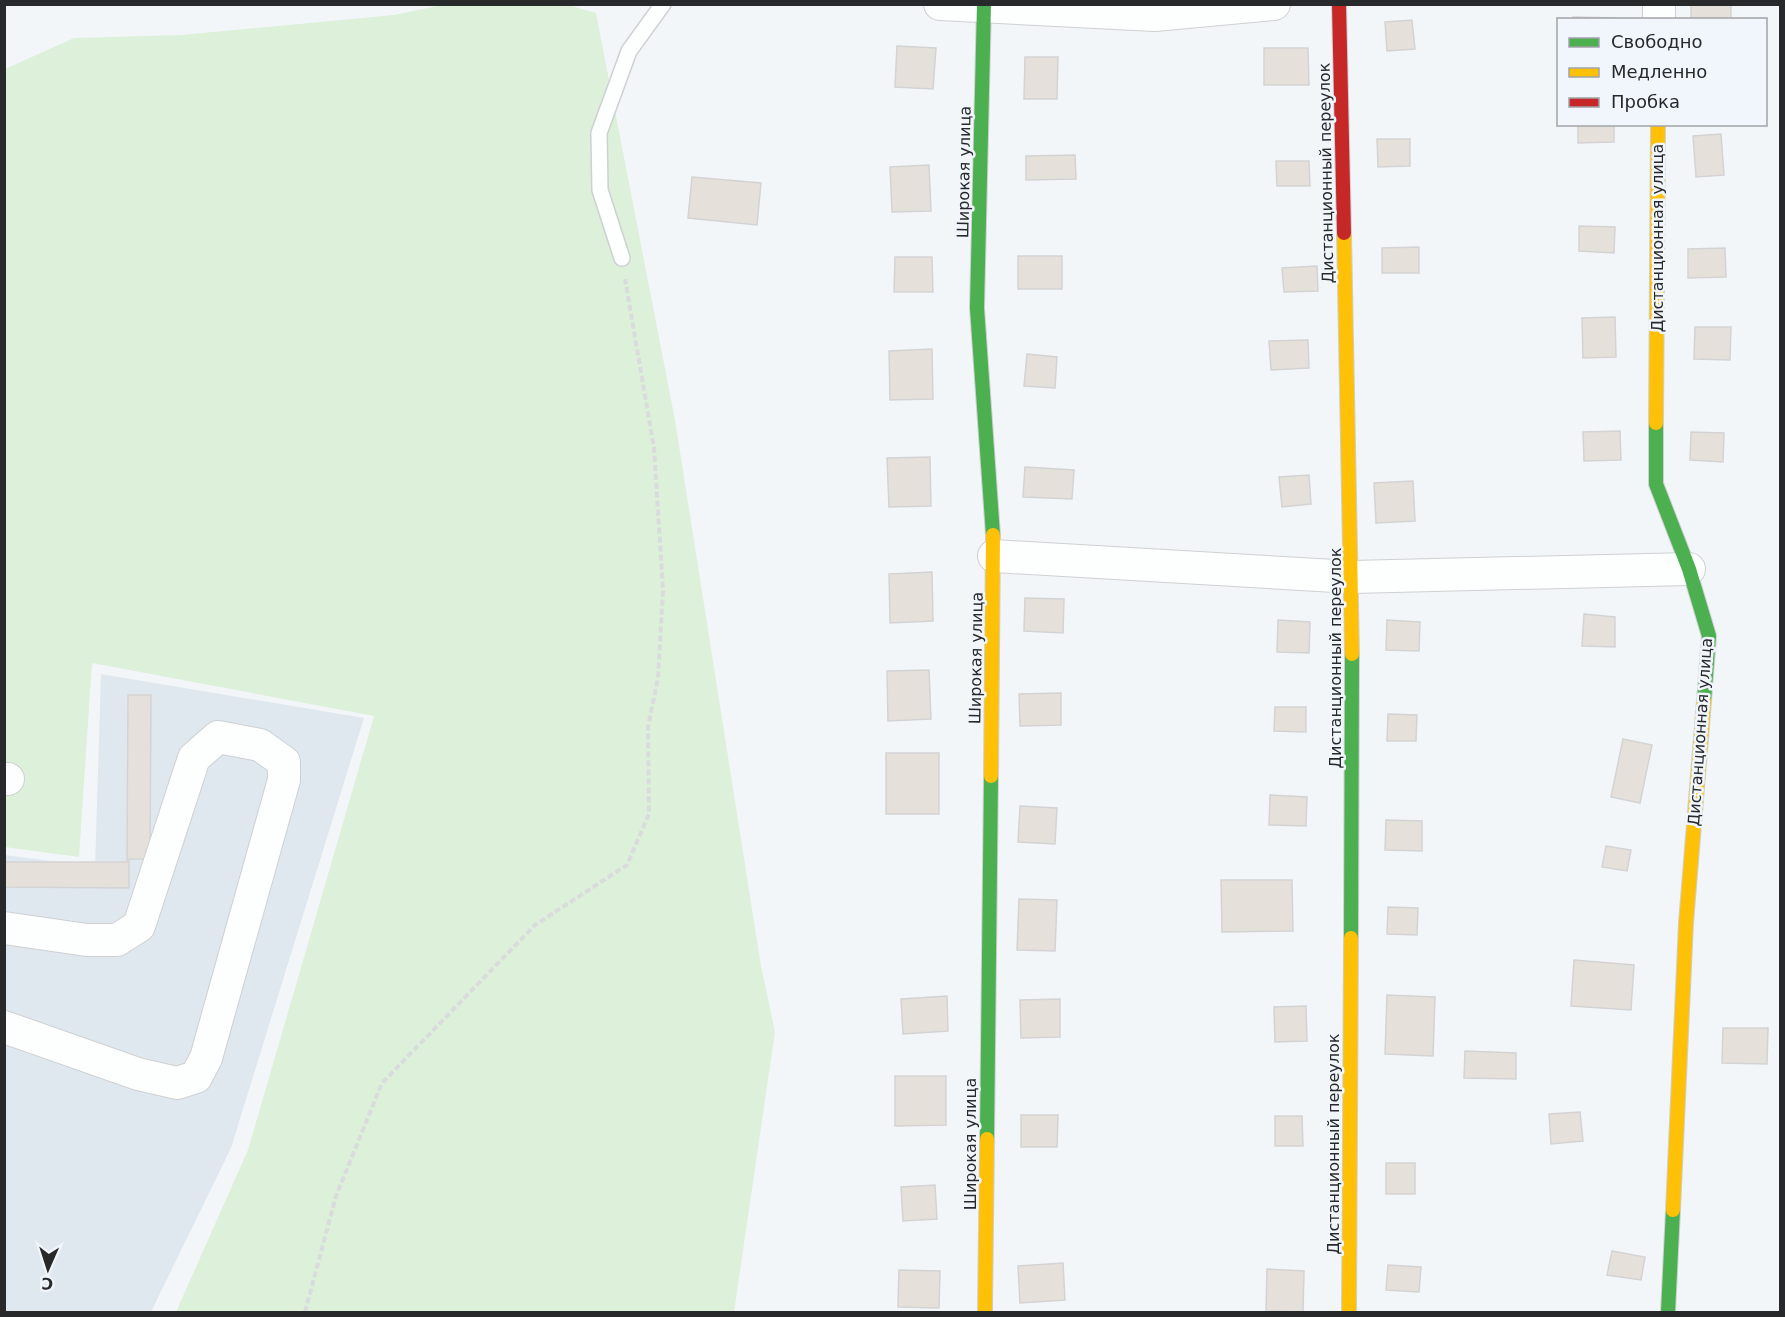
<svg xmlns="http://www.w3.org/2000/svg" width="1785" height="1317" font-family="'DejaVu Sans',sans-serif">
  <rect width="100%" height="100%" fill="#f3f6f9"/>
  <!-- built -->
  <path fill="#e0e8ef" d="M 101,674 L 364,718 L 231,1148 L 151,1312 L 5,1312 L 5,855 L 95,867 Z"/>
  <!-- green -->
  <path fill="#dcf0da" d="M 447,4 L 568,5 L 596,13 L 675,420 L 761,966 L 775,1032 L 734,1312 L 176,1312 L 248,1150 L 374,716 L 92,663 L 79,857 L 5,847 L 5,69 L 74,38 L 181,35 L 394,15 Z"/>
  <!-- building -->
  <path fill="#e6e0da" stroke="#d3d3d4" stroke-width="1.5" d="M 1691,4 L 1731,4 L 1731,20 L 1691,20 Z
    M 1573,17 L 1615,18 L 1615,20 L 1573,20 Z
    M 1412,20 L 1415,49 L 1387,51 L 1385,22 Z
    M 897,46 L 936,48 L 933,89 L 895,87 Z
    M 1264,48 L 1308,48 L 1309,85 L 1264,85 Z
    M 1025,57 L 1058,57 L 1057,99 L 1024,99 Z
    M 1578,124 L 1614,124 L 1614,142 L 1578,143 Z
    M 1721,134 L 1724,175 L 1696,177 L 1693,136 Z
    M 1377,139 L 1410,139 L 1410,166 L 1378,167 Z
    M 1075,155 L 1076,179 L 1026,180 L 1026,156 Z
    M 1276,161 L 1309,161 L 1310,186 L 1277,186 Z
    M 929,165 L 931,211 L 892,212 L 890,167 Z
    M 692,177 L 761,183 L 757,225 L 688,218 Z
    M 1579,226 L 1615,227 L 1614,253 L 1579,251 Z
    M 1419,247 L 1419,273 L 1382,273 L 1382,248 Z
    M 1725,248 L 1726,277 L 1688,278 L 1688,249 Z
    M 1018,256 L 1062,256 L 1062,289 L 1018,289 Z
    M 895,257 L 932,257 L 933,292 L 894,292 Z
    M 1317,266 L 1318,291 L 1284,292 L 1282,268 Z
    M 1615,317 L 1616,357 L 1583,358 L 1582,318 Z
    M 1695,327 L 1731,327 L 1730,360 L 1694,359 Z
    M 1308,340 L 1309,368 L 1271,370 L 1269,341 Z
    M 932,349 L 933,399 L 890,400 L 889,351 Z
    M 1027,354 L 1057,357 L 1055,388 L 1024,386 Z
    M 1620,431 L 1621,460 L 1584,461 L 1583,432 Z
    M 1691,432 L 1724,433 L 1723,462 L 1690,460 Z
    M 930,457 L 931,506 L 889,507 L 887,458 Z
    M 1025,467 L 1074,470 L 1072,499 L 1023,497 Z
    M 1309,475 L 1311,504 L 1282,507 L 1279,477 Z
    M 1413,481 L 1415,521 L 1376,523 L 1374,483 Z
    M 932,572 L 933,621 L 890,623 L 889,574 Z
    M 1025,598 L 1064,599 L 1063,633 L 1024,631 Z
    M 1584,614 L 1615,617 L 1615,647 L 1582,646 Z
    M 1278,620 L 1310,622 L 1309,653 L 1277,652 Z
    M 1387,620 L 1420,622 L 1419,651 L 1386,650 Z
    M 929,670 L 931,719 L 888,721 L 887,671 Z
    M 1061,693 L 1061,725 L 1020,726 L 1019,694 Z
    M 128,695 L 151,695 L 150,859 L 129,859 L 129,888 L 4,887 L 4,862 L 127,862 Z
    M 1275,707 L 1306,707 L 1306,732 L 1274,731 Z
    M 1388,714 L 1417,715 L 1416,741 L 1387,741 Z
    M 1623,739 L 1652,745 L 1640,803 L 1611,797 Z
    M 886,753 L 939,753 L 939,814 L 886,814 Z
    M 1270,795 L 1307,797 L 1306,826 L 1269,825 Z
    M 1020,806 L 1057,808 L 1055,844 L 1018,842 Z
    M 1386,820 L 1422,821 L 1422,851 L 1385,850 Z
    M 1606,846 L 1631,850 L 1627,871 L 1602,867 Z
    M 1221,880 L 1292,880 L 1293,931 L 1222,932 Z
    M 1019,899 L 1057,900 L 1055,951 L 1017,950 Z
    M 1388,907 L 1418,908 L 1417,935 L 1387,934 Z
    M 1574,960 L 1634,965 L 1631,1010 L 1571,1006 Z
    M 1387,995 L 1435,997 L 1433,1056 L 1385,1054 Z
    M 947,996 L 948,1031 L 903,1034 L 901,999 Z
    M 1060,999 L 1060,1037 L 1021,1038 L 1020,1000 Z
    M 1306,1006 L 1307,1041 L 1275,1042 L 1274,1007 Z
    M 1723,1028 L 1768,1028 L 1767,1064 L 1722,1063 Z
    M 1465,1051 L 1516,1053 L 1516,1079 L 1464,1078 Z
    M 895,1076 L 946,1076 L 946,1125 L 895,1126 Z
    M 1580,1112 L 1583,1141 L 1551,1144 L 1549,1114 Z
    M 1021,1115 L 1058,1115 L 1057,1147 L 1021,1147 Z
    M 1275,1116 L 1302,1116 L 1303,1146 L 1275,1146 Z
    M 1386,1163 L 1415,1163 L 1415,1194 L 1386,1194 Z
    M 935,1185 L 937,1219 L 903,1221 L 901,1187 Z
    M 1612,1251 L 1645,1257 L 1641,1280 L 1607,1275 Z
    M 1063,1263 L 1065,1300 L 1020,1303 L 1018,1266 Z
    M 1388,1265 L 1421,1267 L 1419,1292 L 1386,1290 Z
    M 1267,1269 L 1304,1271 L 1303,1312 L 1266,1311 Z
    M 899,1270 L 940,1271 L 939,1308 L 898,1307 Z"/>
  <g fill="none" stroke-linecap="round" stroke-linejoin="round">
    <!-- lane casing -->
    <g stroke="#ced0d2" stroke-width="18">
      <path id="lane" d="M 622,258 L 600,190 L 599,133 L 629,51 L 663,4"/>
    </g>
    <!-- street casing -->
    <g stroke="#ced0d2" stroke-width="34">
      <path id="street" d="M 940,4 L 1155,15 L 1274,4
        M 1659,20 L 1659,4
        M 994,556 L 1352,577 L 1689,569
        M 4,779 L 8,779
        M 4,928 L 87,940 L 117,940 L 139,926 L 194,758 L 218,737 L 260,745 L 284,762 L 284,780 L 206,1058 L 196,1077 L 177,1083 L 138,1074 L 4,1027"/>
    </g>
    <!-- fast casing -->
    <g stroke="#ced0d2" stroke-width="16">
      <path id="fast" d="M 984,4 L 977,308 L 993,535
        M 1656,423 L 1656,484 L 1689,569 L 1709,636 L 1704,701
        M 1351,938 L 1352,654
        M 987,1139 L 991,776
        M 1668,1312 L 1673,1210"/>
    </g>
    <!-- slow casing -->
    <g stroke="#ced0d2" stroke-width="16">
      <path id="slow" d="M 1344,233 L 1352,654
        M 1656,423 L 1658,124
        M 991,776 L 993,535
        M 1673,1210 L 1686,923 L 1704,701
        M 985,1312 L 987,1139
        M 1349,1312 L 1351,938"/>
    </g>
    <!-- jam casing -->
    <g stroke="#ced0d2" stroke-width="16">
      <path id="jam" d="M 1339,4 L 1344,233"/>
    </g>
    <!-- path -->
    <path stroke="#dadbdc" stroke-width="4" stroke-dasharray="6 3" stroke-linecap="butt" d="M 305,1312 L 336,1196 L 382,1083 L 535,925 L 627,865 L 649,814 L 648,727 L 658,678 L 663,590 L 654,448 L 625,279"/>
    <!-- lane -->
    <use href="#lane" stroke="#fdfefe" stroke-width="15"/>
    <!-- street -->
    <use href="#street" stroke="#fdfefe" stroke-width="32"/>
    <!-- fast -->
    <use href="#fast" stroke="#4caf50" stroke-width="14"/>
    <!-- slow -->
    <use href="#slow" stroke="#ffc107" stroke-width="14"/>
    <!-- jam -->
    <use href="#jam" stroke="#c62828" stroke-width="14"/>
  </g>
  <g text-anchor="middle" dominant-baseline="central" stroke-width="5" stroke-linejoin="round" paint-order="stroke">
    <!-- street labels -->
    <g font-size="16" fill="#27292b" stroke="#f0f6fc">
      <text transform="translate(964 172) rotate(-89)">Широкая улица</text>
      <text transform="translate(1326 173) rotate(-91)">Дистанционный переулок</text>
      <text transform="translate(1657 238) rotate(-90)">Дистанционная улица</text>
      <text transform="translate(976 658) rotate(-89)">Широкая улица</text>
      <text transform="translate(1335 658) rotate(-90)">Дистанционный переулок</text>
      <text transform="translate(1700 732) rotate(-86)">Дистанционная улица</text>
      <text transform="translate(970 1144) rotate(-90)">Широкая улица</text>
      <text transform="translate(1333 1144) rotate(-90)">Дистанционный переулок</text>
    </g>
  </g>
  <!-- border -->
  <rect width="1785" height="1317" fill="none" stroke="#27292b" stroke-width="12"/>
  <!-- legend -->
  <rect x="1557" y="18" width="210" height="108" fill="#f0f6fc" stroke="#a0a4a8" stroke-width="1.5"/>
  <rect x="1569" y="38" width="30" height="9" fill="#4caf50" stroke="#a0a4a8" stroke-width="1.5"/>
  <text x="1611" y="48" font-size="18" fill="#27292b">Свободно</text>
  <rect x="1569" y="68" width="30" height="9" fill="#ffc107" stroke="#a0a4a8" stroke-width="1.5"/>
  <text x="1611" y="78" font-size="18" fill="#27292b">Медленно</text>
  <rect x="1569" y="98" width="30" height="9" fill="#c62828" stroke="#a0a4a8" stroke-width="1.5"/>
  <text x="1611" y="108" font-size="18" fill="#27292b">Пробка</text>
  <!-- north arrow -->
  <g transform="translate(48 1269) rotate(183)" stroke="#f0f6fc" stroke-width="4.5" paint-order="stroke">
  <path d="M0-4.5L10 22L0 15L-10 22Z" fill="#27292b"/>
  <text y="-9" font-size="16" font-weight="bold" text-anchor="middle" fill="#27292b">С</text>
  </g>
</svg>
